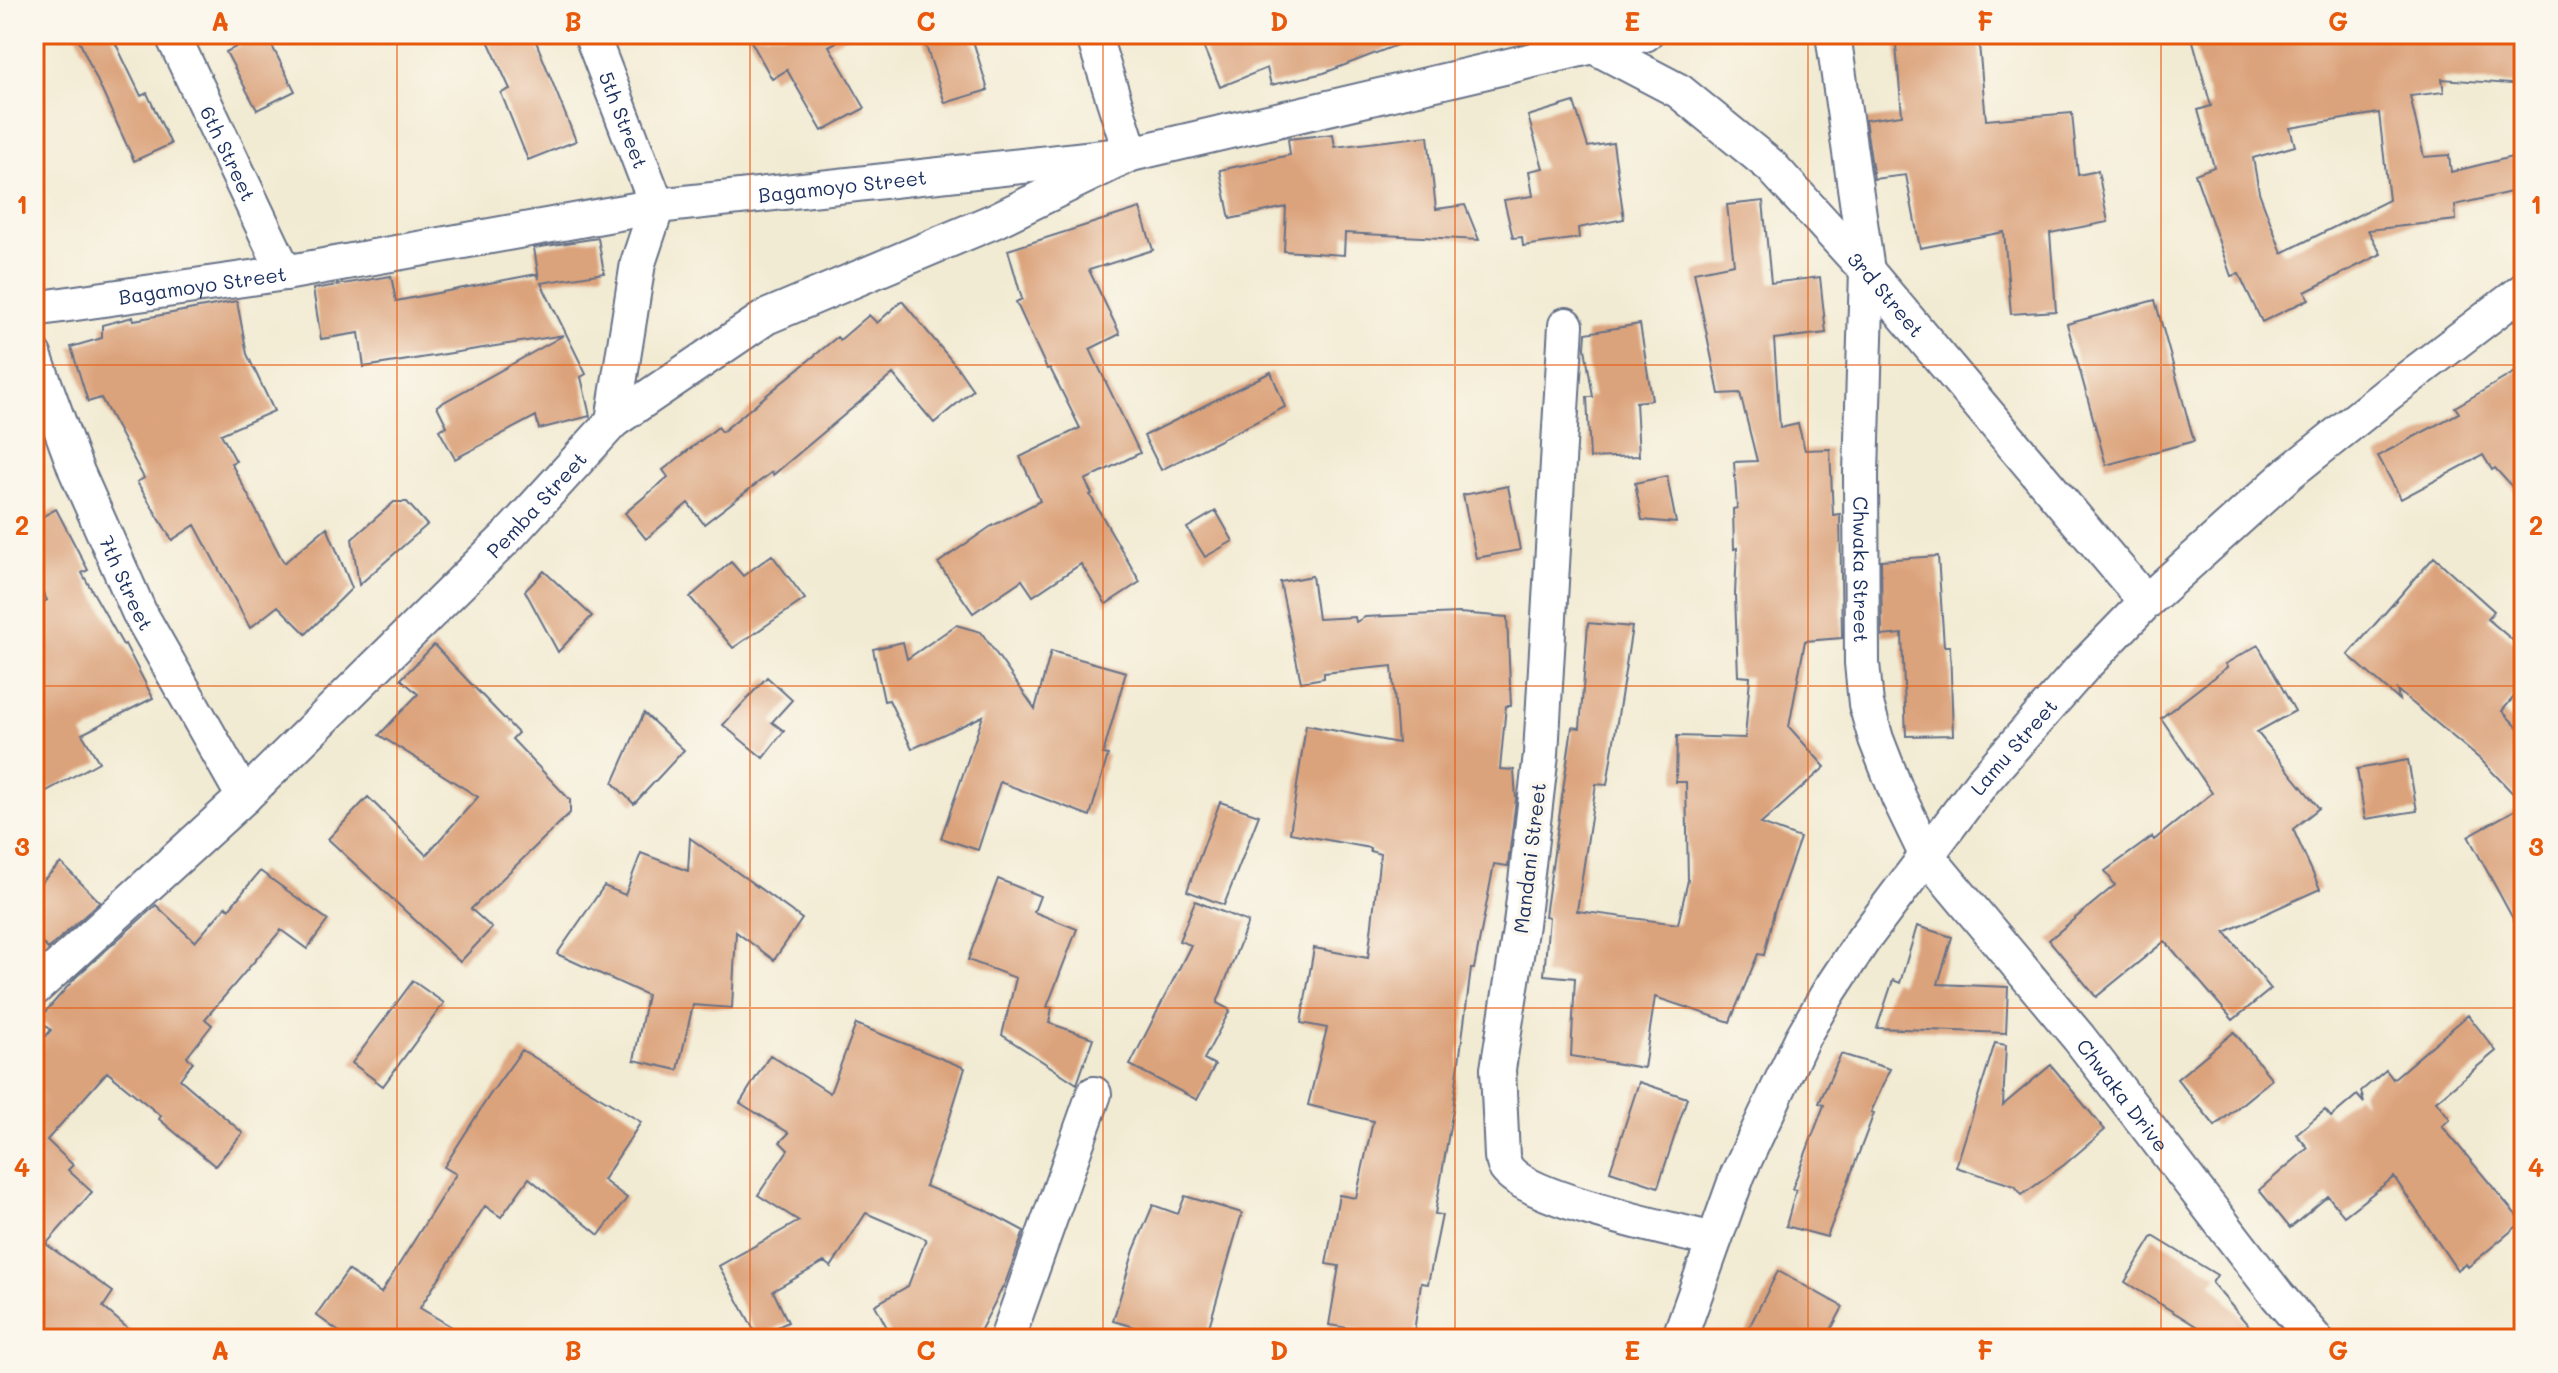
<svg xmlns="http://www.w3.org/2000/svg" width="2558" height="1373" font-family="Mali,sans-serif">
  <rect width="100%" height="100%" fill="#fbf7ec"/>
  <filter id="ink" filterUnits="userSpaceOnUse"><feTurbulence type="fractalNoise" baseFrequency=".0125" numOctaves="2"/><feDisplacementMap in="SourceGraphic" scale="16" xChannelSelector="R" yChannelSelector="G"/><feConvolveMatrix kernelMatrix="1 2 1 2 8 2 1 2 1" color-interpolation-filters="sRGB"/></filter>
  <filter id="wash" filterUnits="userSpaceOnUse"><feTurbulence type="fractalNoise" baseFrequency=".006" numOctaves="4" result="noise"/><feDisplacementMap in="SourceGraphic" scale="32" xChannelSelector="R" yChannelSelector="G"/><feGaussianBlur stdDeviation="1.8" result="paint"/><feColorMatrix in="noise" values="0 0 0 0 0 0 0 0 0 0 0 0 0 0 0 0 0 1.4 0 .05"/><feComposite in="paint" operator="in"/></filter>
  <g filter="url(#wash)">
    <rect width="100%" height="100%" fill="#f2ebd3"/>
    <g id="blocks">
      <!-- building -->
      <path fill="#dba37b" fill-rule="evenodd" d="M 76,34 L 111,34 L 141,96 L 147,93 L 171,144 L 134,161 Z
        M 261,34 L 266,34 L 295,91 L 257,110 L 226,52 Z
        M 485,34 L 533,34 L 576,141 L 528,160 L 501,93 L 510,89 Z
        M 747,34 L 851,34 L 829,46 L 865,108 L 822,131 L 787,70 L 772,79 Z
        M 922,34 L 971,34 L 988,90 L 945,103 Z
        M 1198,34 L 1417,34 L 1418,37 L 1324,73 L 1271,85 L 1267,68 L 1220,87 Z
        M 1895,34 L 1978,34 L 1986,120 L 2072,113 L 2078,175 L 2098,171 L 2108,222 L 2050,233 L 2056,311 L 2011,314 L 2004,232 L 1920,248 L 1906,175 L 1874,179 L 1865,120 L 1902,115 Z
        M 2191,34 L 2524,34 L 2524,85 L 2442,79 L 2444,92 L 2410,96 L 2424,157 L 2449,155 L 2451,172 L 2524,154 L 2524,189 L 2455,205 L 2456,220 L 2368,230 L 2381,254 L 2305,292 L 2309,299 L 2262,322 L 2239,274 L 2231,276 L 2195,174 L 2214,167 L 2198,110 L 2211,106 ZM 2379,113 L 2389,200 L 2282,253 L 2259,192 L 2253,158 L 2295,146 L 2290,128 Z
        M 1574,102 L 1588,147 L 1613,143 L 1624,219 L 1578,228 L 1579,238 L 1523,246 L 1522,237 L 1513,238 L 1504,200 L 1533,196 L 1529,171 L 1543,168 L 1528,116 Z
        M 1333,134 L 1335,147 L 1428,136 L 1436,209 L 1465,205 L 1479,240 L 1345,233 L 1344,255 L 1284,251 L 1286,207 L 1230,219 L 1220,170 L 1290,155 L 1288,139 Z
        M 1763,201 L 1771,283 L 1820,277 L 1826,333 L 1774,339 L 1780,428 L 1798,424 L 1805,450 L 1830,449 L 1833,515 L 1840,514 L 1842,638 L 1805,641 L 1789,727 L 1825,767 L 1761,824 L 1800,838 L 1774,912 L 1764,955 L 1758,954 L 1730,1022 L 1655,997 L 1644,1068 L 1571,1056 L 1575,978 L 1544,975 L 1549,917 L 1545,916 L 1572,727 L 1580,728 L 1588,623 L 1632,627 L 1607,785 L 1596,784 L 1577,911 L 1678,924 L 1688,880 L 1686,782 L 1676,782 L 1677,736 L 1745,738 L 1750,677 L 1738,676 L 1735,595 L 1737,548 L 1734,549 L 1733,509 L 1737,508 L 1734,462 L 1757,461 L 1740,393 L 1719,394 L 1694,272 L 1734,264 L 1727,205 Z
        M 1140,208 L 1153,250 L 1089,270 L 1120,334 L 1090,349 L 1140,453 L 1085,480 L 1092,494 L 1090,495 L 1140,582 L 1106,604 L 1081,564 L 1033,596 L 1022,580 L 973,613 L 938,563 L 990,527 L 1040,501 L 1020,457 L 1080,428 L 1050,368 L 1047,369 L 1016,302 L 1022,299 L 1008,250 Z
        M 598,238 L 604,273 L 541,283 L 586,374 L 581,377 L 590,416 L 539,429 L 536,416 L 455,459 L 439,430 L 447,426 L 437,406 L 564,335 L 364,367 L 359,333 L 321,339 L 313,289 L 391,276 L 396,301 L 536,274 L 539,279 L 534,248 Z
        M 2155,300 L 2194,441 L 2106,465 L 2067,324 Z
        M 237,301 L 247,354 L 274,411 L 221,434 L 236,461 L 231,463 L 284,563 L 327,527 L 352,588 L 306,634 L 278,606 L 250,628 L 195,525 L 172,540 L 137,482 L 144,478 L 101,398 L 88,402 L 71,347 L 102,338 L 102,325 L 133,317 L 134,320 Z
        M 902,301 L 957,367 L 973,390 L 934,423 L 893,374 L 773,475 L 772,472 L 704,524 L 688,503 L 646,539 L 625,513 L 668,477 L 663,470 L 718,427 L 722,432 L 837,337 L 840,340 L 869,315 L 877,323 Z
        M 1640,324 L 1652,400 L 1636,402 L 1639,456 L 1590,458 L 1587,397 L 1593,397 L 1585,348 L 1586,333 Z
        M 2524,367 L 2524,500 L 2495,468 L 2492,470 L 2483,455 L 2401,499 L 2378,456 L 2459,413 L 2455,407 Z
        M 1271,372 L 1285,407 L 1161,470 L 1144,436 Z
        M 1667,476 L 1676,523 L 1642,520 L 1635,483 Z
        M 1508,486 L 1520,550 L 1476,558 L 1463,495 Z
        M 394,502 L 407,502 L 427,525 L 359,585 L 352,539 Z
        M 56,509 L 88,570 L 82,573 L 123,645 L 125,644 L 153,698 L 82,734 L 99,762 L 34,798 L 34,607 L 47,600 L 34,576 L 34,521 Z
        M 1216,511 L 1233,541 L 1205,557 L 1187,528 Z
        M 772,555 L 805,599 L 733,648 L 690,597 L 731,562 L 743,576 Z
        M 1938,556 L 1944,646 L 1950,646 L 1953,735 L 1906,736 L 1902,634 L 1882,636 L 1881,560 Z
        M 2434,557 L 2494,611 L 2488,619 L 2524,650 L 2524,685 L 2502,711 L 2524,734 L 2524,939 L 2468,836 L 2524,805 L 2481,760 L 2397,690 L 2399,700 L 2348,655 Z
        M 544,571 L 592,616 L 558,652 L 525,591 Z
        M 1312,576 L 1318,619 L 1355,617 L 1356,622 L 1365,617 L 1459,613 L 1507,617 L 1511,706 L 1506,706 L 1500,769 L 1514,770 L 1516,799 L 1508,866 L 1494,864 L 1474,969 L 1471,969 L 1453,1109 L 1435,1214 L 1442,1215 L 1428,1284 L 1421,1283 L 1413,1339 L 1360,1339 L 1361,1330 L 1329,1325 L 1339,1266 L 1326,1264 L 1339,1195 L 1356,1198 L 1373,1121 L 1308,1105 L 1327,1028 L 1301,1023 L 1314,948 L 1368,958 L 1380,854 L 1370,851 L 1370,848 L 1290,833 L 1306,725 L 1398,743 L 1392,666 L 1324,673 L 1324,678 L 1301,682 L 1280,582 Z
        M 956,625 L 981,632 L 1035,709 L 1051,651 L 1126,672 L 1103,754 L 1108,755 L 1090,816 L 1000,782 L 978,850 L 941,838 L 983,716 L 912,749 L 889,700 L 884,701 L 873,649 L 903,642 L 907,659 Z
        M 434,645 L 518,733 L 512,739 L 570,800 L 570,813 L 471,909 L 492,928 L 460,962 L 328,839 L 368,797 L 426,855 L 478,797 L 379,735 L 418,694 L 401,679 Z
        M 2258,645 L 2295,711 L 2257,732 L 2319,808 L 2293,829 L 2320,889 L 2225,932 L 2271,989 L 2233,1020 L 2165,941 L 2096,997 L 2049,940 L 2115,885 L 2105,871 L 2152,837 L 2154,840 L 2212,793 L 2161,718 L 2227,667 L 2225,664 Z
        M 767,677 L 792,700 L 772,722 L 784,731 L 763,758 L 723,725 Z
        M 644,713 L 684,750 L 634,804 L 613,783 Z
        M 2408,760 L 2417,811 L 2365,819 L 2357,769 Z
        M 1220,802 L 1259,815 L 1224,905 L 1187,891 Z
        M 690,838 L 802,919 L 774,960 L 736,932 L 732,1008 L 693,1005 L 678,1070 L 634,1060 L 647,995 L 557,954 L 604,886 L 625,895 L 641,853 L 688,871 Z
        M 61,863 L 100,902 L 48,949 L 34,934 L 34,889 Z
        M 260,871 L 328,920 L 307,949 L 281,930 L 205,1019 L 212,1025 L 187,1057 L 193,1062 L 180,1079 L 243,1133 L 215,1166 L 159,1119 L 161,1116 L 107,1072 L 47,1140 L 73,1165 L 68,1170 L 92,1192 L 46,1244 L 113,1292 L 103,1307 L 140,1339 L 34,1339 L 34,1050 L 51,1030 L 39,1019 L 76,977 L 156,905 L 195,942 L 226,906 L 229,909 Z
        M 998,879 L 1040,896 L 1034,912 L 1077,929 L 1047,1007 L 1052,1008 L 1049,1023 L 1093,1038 L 1077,1084 L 1002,1035 L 1016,978 L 968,960 Z
        M 1195,901 L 1248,922 L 1217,1003 L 1230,1010 L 1204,1059 L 1215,1065 L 1197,1100 L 1130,1065 L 1191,945 L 1179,941 Z
        M 1917,926 L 1952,937 L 1938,984 L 2008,987 L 2006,1033 L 1877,1028 L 1893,980 L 1900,983 Z
        M 413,981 L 444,1003 L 383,1086 L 352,1063 Z
        M 2468,1015 L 2496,1051 L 2436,1101 L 2450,1119 L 2442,1126 L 2522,1222 L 2468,1267 L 2466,1264 L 2457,1270 L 2394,1177 L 2344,1216 L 2328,1196 L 2290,1228 L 2259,1190 L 2308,1148 L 2296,1134 L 2325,1110 L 2331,1117 L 2357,1095 L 2364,1103 L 2361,1091 L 2386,1070 L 2393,1079 Z
        M 856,1024 L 965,1068 L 948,1123 L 925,1186 L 983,1209 L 1024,1231 L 1006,1281 L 976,1339 L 893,1339 L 875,1305 L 908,1286 L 926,1239 L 866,1213 L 831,1267 L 824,1262 L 773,1291 L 788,1322 L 758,1337 L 719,1266 L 799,1221 L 758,1195 L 788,1150 L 780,1142 L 789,1133 L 740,1103 L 770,1055 L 830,1093 Z
        M 2234,1032 L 2272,1079 L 2215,1126 L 2177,1079 Z
        M 1995,1043 L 2006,1045 L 2003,1105 L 2051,1065 L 2105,1130 L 2064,1165 L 2022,1195 L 2015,1186 L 1956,1167 Z
        M 522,1050 L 641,1122 L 603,1180 L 627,1198 L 599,1235 L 529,1178 L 501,1217 L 485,1206 L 420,1308 L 472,1339 L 349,1339 L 316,1315 L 348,1270 L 381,1293 L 456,1174 L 444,1167 L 489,1096 Z
        M 1841,1054 L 1890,1069 L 1871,1112 L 1874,1113 L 1827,1237 L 1786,1226 L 1796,1190 L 1792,1189 L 1824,1105 L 1819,1103 Z
        M 1639,1082 L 1687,1098 L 1658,1187 L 1610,1171 Z
        M 1185,1196 L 1242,1213 L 1206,1337 L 1177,1329 L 1175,1338 L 1113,1321 L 1134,1250 L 1153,1205 L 1178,1214 Z
        M 2153,1236 L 2217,1275 L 2212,1283 L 2260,1339 L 2217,1339 L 2125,1282 Z
        M 1778,1271 L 1843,1307 L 1826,1339 L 1743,1339 Z"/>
    </g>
  </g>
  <g filter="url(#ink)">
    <use href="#blocks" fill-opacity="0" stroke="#667187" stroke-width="2"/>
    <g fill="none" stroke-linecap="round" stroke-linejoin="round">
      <!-- street casing -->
      <g stroke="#667187" stroke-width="38">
        <g id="street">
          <path id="s1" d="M 172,34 L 285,273"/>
          <path id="s2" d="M 591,34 L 657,206 L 638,263 L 613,421"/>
          <path id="s3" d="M 1833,34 L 1867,271 L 1861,473 L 1862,663 L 1866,704 L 1876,739 L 1899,798 L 1927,856 L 2079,1038 L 2277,1295 L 2315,1339"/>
          <path id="s4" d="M 1587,38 L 1593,46 L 1679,91 L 1771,166 L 1867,271 L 2146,602"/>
          <path id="s5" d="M 34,309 L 285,273 L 657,206 L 1131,154 L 1645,34"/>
          <path d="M 1566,325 L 1541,754 L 1521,924 L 1498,1069 L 1502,1157 C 1504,1161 1504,1165 1506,1168 C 1528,1200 1673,1230 1714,1240"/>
          <path id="s6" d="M 34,355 L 76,470 L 139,612 L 244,797"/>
          <path id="s7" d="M 34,989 L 244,797 L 510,534 L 613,421 L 766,317 L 994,221 L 1131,154 L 1093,34"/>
          <path d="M 1007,1339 L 1094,1094"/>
          <path id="s8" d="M 1679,1339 L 1738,1174 L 1802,1038 L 1830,990 L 1863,940 L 1982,782 L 2083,667 L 2146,602 L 2289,473 L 2389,393 L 2524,290"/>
        </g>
      </g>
      <!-- street -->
      <use href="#street" stroke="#fff" stroke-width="34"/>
    </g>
  </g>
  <!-- grid -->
  <path fill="none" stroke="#e8590c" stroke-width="2" stroke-opacity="0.55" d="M 397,34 L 397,1339M 750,34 L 750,1339M 1103,34 L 1103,1339M 1455,34 L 1455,1339M 1808,34 L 1808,1339M 2161,34 L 2161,1339M 34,365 L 2524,365M 34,686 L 2524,686M 34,1008 L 2524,1008"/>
  <g text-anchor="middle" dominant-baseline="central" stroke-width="7" stroke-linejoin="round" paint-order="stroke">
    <!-- street labels -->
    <g font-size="20" fill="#1b2f5e" stroke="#fbf7ec">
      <text stroke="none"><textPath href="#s2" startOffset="92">5th Street</textPath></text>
      <text stroke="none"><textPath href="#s1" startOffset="132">6th Street</textPath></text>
      <text stroke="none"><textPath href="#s5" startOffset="818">Bagamoyo Street</textPath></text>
      <text stroke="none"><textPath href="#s5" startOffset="170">Bagamoyo Street</textPath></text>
      <text stroke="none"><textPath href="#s4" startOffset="398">3rd Street</textPath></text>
      <text stroke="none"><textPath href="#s7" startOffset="698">Pemba Street</textPath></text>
      <text stroke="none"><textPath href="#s3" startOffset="538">Chwaka Street</textPath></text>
      <text stroke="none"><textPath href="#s6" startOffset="246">7th Street</textPath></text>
      <text stroke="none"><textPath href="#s8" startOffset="686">Lamu Street</textPath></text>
      <text transform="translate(1529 858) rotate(-83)">Mandani Street</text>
      <text stroke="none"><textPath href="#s3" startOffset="1146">Chwaka Drive</textPath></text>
    </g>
  </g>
  <!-- margin -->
  <rect width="2558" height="1373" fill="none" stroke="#fbf7ec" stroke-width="88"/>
  <rect x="44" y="44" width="2470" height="1285" fill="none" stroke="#e8590c" stroke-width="3"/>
  <g font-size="26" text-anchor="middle" font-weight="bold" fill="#e8590c">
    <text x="220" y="31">A</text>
    <text x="573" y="31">B</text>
    <text x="926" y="31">C</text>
    <text x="1279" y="31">D</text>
    <text x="1632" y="31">E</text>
    <text x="1985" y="31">F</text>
    <text x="2338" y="31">G</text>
    <text x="22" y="214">1</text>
    <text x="2536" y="214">1</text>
    <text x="22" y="535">2</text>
    <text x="2536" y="535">2</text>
    <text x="22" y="856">3</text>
    <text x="2536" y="856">3</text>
    <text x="22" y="1177">4</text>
    <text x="2536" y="1177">4</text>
    <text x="220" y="1360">A</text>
    <text x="573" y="1360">B</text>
    <text x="926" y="1360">C</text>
    <text x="1279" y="1360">D</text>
    <text x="1632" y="1360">E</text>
    <text x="1985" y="1360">F</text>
    <text x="2338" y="1360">G</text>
  </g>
</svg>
